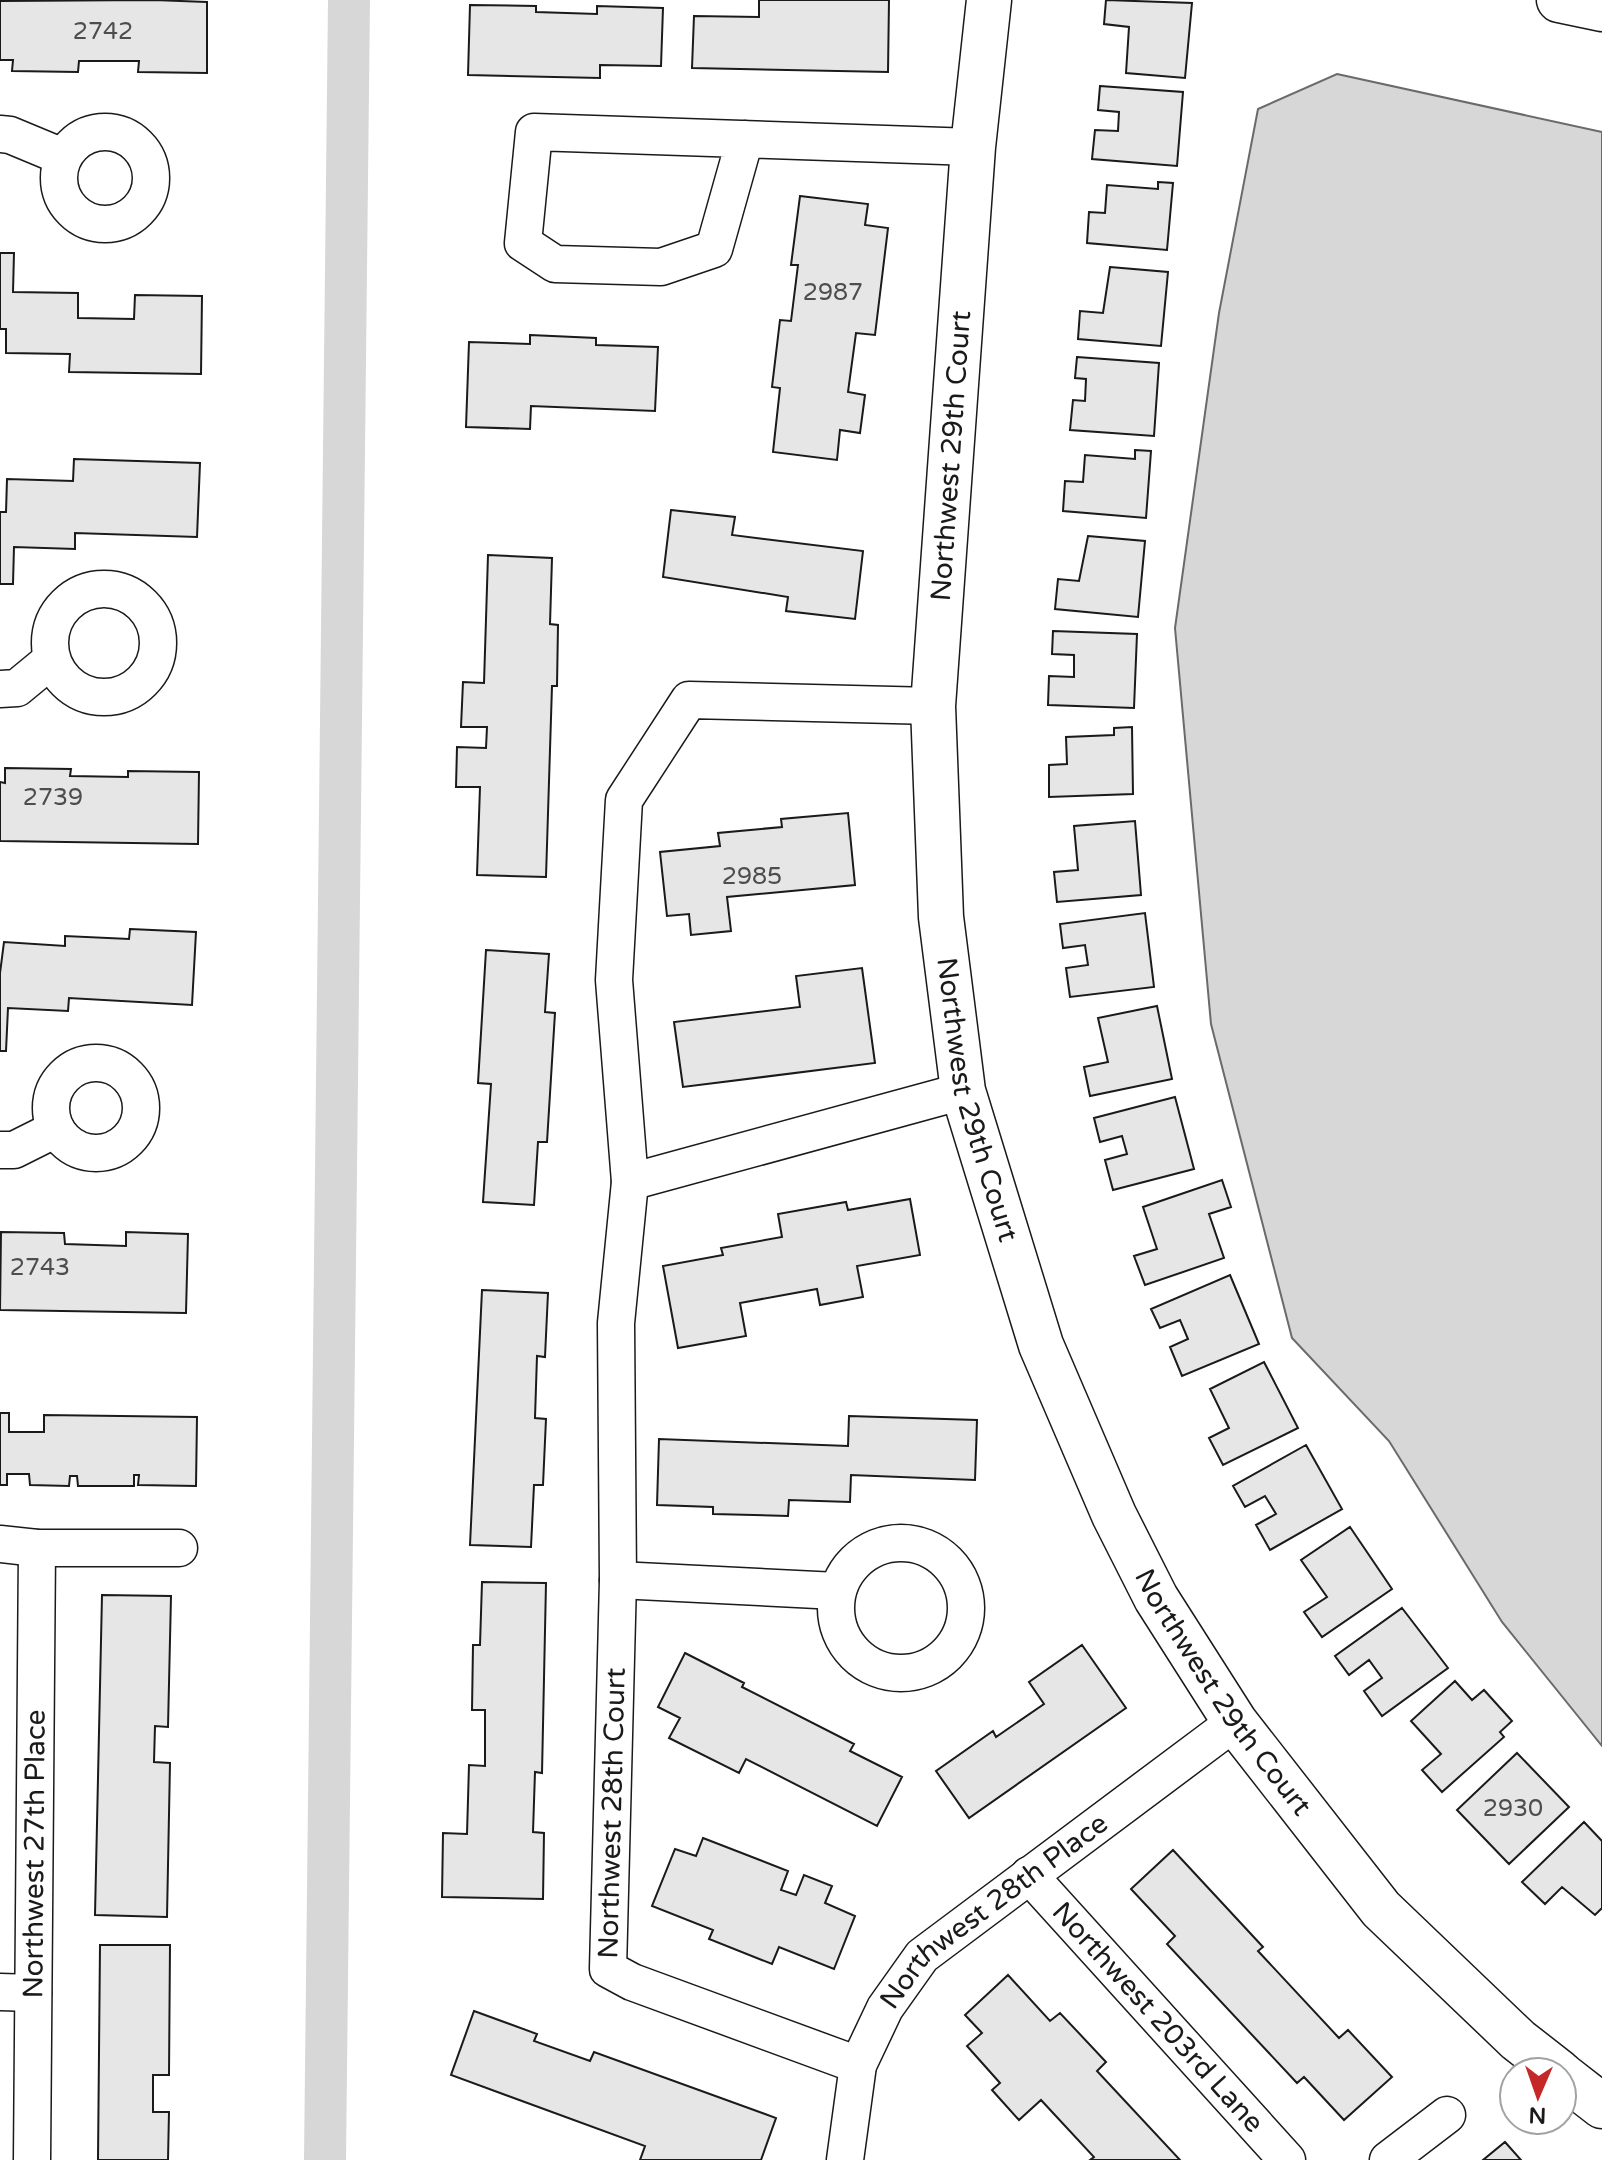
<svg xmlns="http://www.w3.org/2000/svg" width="1602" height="2160" font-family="'Varela Round',sans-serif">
  <rect width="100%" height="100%" fill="#fff"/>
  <!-- water -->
  <path fill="#d7d7d7" stroke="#6a6a6a" stroke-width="2" d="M 1337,74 L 1602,132 L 1602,1746 L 1502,1622 L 1389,1441 L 1292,1338 L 1211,1024 L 1175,628 L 1219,313 L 1258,109 Z"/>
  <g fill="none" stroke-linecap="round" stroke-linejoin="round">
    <!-- canal -->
    <path stroke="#d7d7d7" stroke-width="42" d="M 325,2160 L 349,0"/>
  </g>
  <!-- building -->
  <path fill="#e6e6e6" stroke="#1a1a1a" stroke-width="2" d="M 154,0 L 207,2 L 207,73 L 138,72 L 139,61 L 79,61 L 78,72 L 12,71 L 13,60 L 0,60 L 0,1 Z
    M 759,0 L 889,0 L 888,72 L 692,68 L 694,16 L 759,17 Z
    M 1106,0 L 1192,3 L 1185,78 L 1126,73 L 1129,27 L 1104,24 Z
    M 470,5 L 536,6 L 536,12 L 597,14 L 597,6 L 663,8 L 661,66 L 600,65 L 600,78 L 468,75 Z
    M 1100,86 L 1183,92 L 1177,166 L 1092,159 L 1095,130 L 1118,131 L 1119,112 L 1098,110 Z
    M 1158,182 L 1173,183 L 1167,250 L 1087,243 L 1089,212 L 1105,213 L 1107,185 L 1158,189 Z
    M 800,196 L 868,204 L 865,225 L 888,228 L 875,335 L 856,333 L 848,392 L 865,395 L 860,433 L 840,430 L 837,460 L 773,452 L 780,388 L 772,387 L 780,320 L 791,321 L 798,265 L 791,265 Z
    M 0,253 L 14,253 L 13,292 L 78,293 L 78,318 L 134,319 L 135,295 L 202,296 L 201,374 L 69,372 L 70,354 L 6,353 L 6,329 L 0,329 Z
    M 1110,267 L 1168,272 L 1161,346 L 1078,339 L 1080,311 L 1103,313 Z
    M 530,335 L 596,338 L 596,345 L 658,347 L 655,411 L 531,406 L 530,429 L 466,427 L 469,342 L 530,344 Z
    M 1077,357 L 1159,363 L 1154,436 L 1070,430 L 1073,400 L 1085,401 L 1086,379 L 1075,378 Z
    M 1135,450 L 1151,451 L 1146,518 L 1063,511 L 1065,481 L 1083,482 L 1085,455 L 1135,459 Z
    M 74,459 L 200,463 L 197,537 L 75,533 L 75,549 L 14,547 L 13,584 L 0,584 L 0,512 L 6,512 L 7,479 L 73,481 Z
    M 671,510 L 735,517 L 732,535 L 863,551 L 855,619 L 786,611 L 788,597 L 663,577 Z
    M 1088,536 L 1145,541 L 1138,617 L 1055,609 L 1058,579 L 1079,581 Z
    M 488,555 L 552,558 L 550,624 L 558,625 L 557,686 L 552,686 L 546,877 L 477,875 L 480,787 L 456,787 L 457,747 L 486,748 L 487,727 L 461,727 L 463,682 L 484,683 Z
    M 1053,631 L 1137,634 L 1134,708 L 1048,705 L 1049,676 L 1074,677 L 1074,655 L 1052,654 Z
    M 1132,727 L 1133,794 L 1049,797 L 1049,765 L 1067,764 L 1066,737 L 1114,735 L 1114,728 Z
    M 5,768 L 71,769 L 70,776 L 128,777 L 128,771 L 199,772 L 198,844 L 0,841 L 0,782 L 5,783 Z
    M 848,813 L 855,885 L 727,897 L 731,931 L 691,935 L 689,914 L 667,916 L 660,852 L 720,846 L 718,833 L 782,827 L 781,819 Z
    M 1135,821 L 1141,895 L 1057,902 L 1054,872 L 1078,870 L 1074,826 Z
    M 1145,913 L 1154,987 L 1070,997 L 1066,968 L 1088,965 L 1085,945 L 1063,948 L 1060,924 Z
    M 130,929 L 196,932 L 192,1005 L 69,998 L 68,1011 L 8,1008 L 6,1051 L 0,1051 L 0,973 L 4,942 L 65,946 L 65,936 L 129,939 Z
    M 486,950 L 549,954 L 545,1012 L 555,1013 L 547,1142 L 538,1142 L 534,1205 L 483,1202 L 491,1084 L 478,1083 Z
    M 862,968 L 875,1063 L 683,1087 L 674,1022 L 800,1007 L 796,976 Z
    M 1157,1006 L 1172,1079 L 1090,1096 L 1084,1067 L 1108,1062 L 1098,1018 Z
    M 1175,1097 L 1194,1169 L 1113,1190 L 1105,1160 L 1127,1154 L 1122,1136 L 1100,1142 L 1094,1118 Z
    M 1222,1180 L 1231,1207 L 1209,1214 L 1224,1258 L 1145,1285 L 1134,1256 L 1157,1249 L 1143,1207 Z
    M 910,1199 L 920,1255 L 857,1266 L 863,1297 L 820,1305 L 817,1289 L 740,1303 L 746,1336 L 678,1348 L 663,1266 L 723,1255 L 721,1248 L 782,1237 L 778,1214 L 846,1202 L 848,1210 Z
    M 1,1232 L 64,1233 L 65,1244 L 126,1246 L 126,1232 L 188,1234 L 186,1313 L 0,1310 Z
    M 1230,1275 L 1259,1344 L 1182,1376 L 1170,1347 L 1188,1339 L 1180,1320 L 1160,1328 L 1151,1309 Z
    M 482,1290 L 548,1293 L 545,1357 L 537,1356 L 535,1418 L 546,1419 L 543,1485 L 534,1485 L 531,1547 L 470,1545 Z
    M 1264,1362 L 1298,1428 L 1223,1465 L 1209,1438 L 1229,1428 L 1210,1389 Z
    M 0,1413 L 9,1413 L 9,1432 L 44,1432 L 44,1415 L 197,1417 L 196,1486 L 138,1485 L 139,1475 L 134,1475 L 134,1486 L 78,1486 L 77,1476 L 70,1476 L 69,1486 L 30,1485 L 29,1474 L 7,1474 L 7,1485 L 0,1485 Z
    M 849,1416 L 977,1420 L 975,1480 L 851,1475 L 850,1502 L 789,1500 L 788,1516 L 713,1514 L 713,1507 L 657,1505 L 659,1439 L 848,1446 Z
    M 1306,1445 L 1342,1509 L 1270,1550 L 1256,1525 L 1276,1514 L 1265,1496 L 1245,1507 L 1233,1486 Z
    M 1350,1527 L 1392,1589 L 1322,1637 L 1304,1612 L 1327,1597 L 1301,1560 Z
    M 482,1582 L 546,1583 L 542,1773 L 535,1772 L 533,1832 L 544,1833 L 543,1899 L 442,1897 L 443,1833 L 467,1834 L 469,1765 L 485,1766 L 485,1710 L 472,1710 L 473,1645 L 480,1645 Z
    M 102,1595 L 171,1596 L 168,1727 L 155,1726 L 154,1762 L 170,1763 L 167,1917 L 95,1915 Z
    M 1402,1608 L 1448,1668 L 1382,1716 L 1364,1691 L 1382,1678 L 1369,1660 L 1349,1675 L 1335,1656 Z
    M 1082,1645 L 1126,1708 L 969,1818 L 936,1771 L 993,1731 L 996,1737 L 1044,1704 L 1029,1682 Z
    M 685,1653 L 744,1683 L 742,1687 L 854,1744 L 850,1751 L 902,1777 L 877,1826 L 746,1759 L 739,1773 L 669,1738 L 680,1718 L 658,1707 Z
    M 1455,1681 L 1472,1700 L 1484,1690 L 1512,1721 L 1500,1732 L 1504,1737 L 1442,1792 L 1422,1770 L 1441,1754 L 1411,1721 Z
    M 1517,1753 L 1569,1807 L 1509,1864 L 1457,1810 Z
    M 1584,1822 L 1602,1841 L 1602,1908 L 1595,1915 L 1562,1887 L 1545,1904 L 1522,1882 Z
    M 703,1838 L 788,1871 L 781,1890 L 796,1895 L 804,1875 L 832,1886 L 825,1903 L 855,1916 L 834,1969 L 779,1947 L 772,1964 L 709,1939 L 713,1930 L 652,1906 L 675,1849 L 696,1856 Z
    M 1173,1850 L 1263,1947 L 1258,1951 L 1339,2038 L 1348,2030 L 1392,2077 L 1344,2120 L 1304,2077 L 1297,2083 L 1167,1944 L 1175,1936 L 1131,1889 Z
    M 100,1945 L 170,1945 L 169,2075 L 153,2075 L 153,2112 L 169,2112 L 168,2160 L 98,2160 Z
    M 1008,1975 L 1050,2021 L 1060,2013 L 1106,2062 L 1097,2071 L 1180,2160 L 1090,2160 L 1094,2157 L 1041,2100 L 1019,2120 L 992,2090 L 1000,2083 L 967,2046 L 982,2033 L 965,2015 Z
    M 474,2011 L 537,2034 L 534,2041 L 590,2061 L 594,2052 L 776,2118 L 761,2160 L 640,2160 L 645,2146 L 451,2075 Z
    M 1505,2142 L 1521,2160 L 1483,2160 Z"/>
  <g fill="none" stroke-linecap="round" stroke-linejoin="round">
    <!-- street casing -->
    <g stroke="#1a1a1a" stroke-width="39">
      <g id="street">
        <circle cx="105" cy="178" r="46"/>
        <path d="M 0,134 L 10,135 L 63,157"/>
        <path d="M 745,139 L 714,249 L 661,267 L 555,264 L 523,243 L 534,132 L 973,147"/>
        <circle cx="104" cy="643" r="54"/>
        <path d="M 0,689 L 17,688 L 51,660"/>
        <circle cx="96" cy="1108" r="45"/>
        <path d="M 0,1150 L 14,1150 L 56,1129"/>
        <path d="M 630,1182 L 963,1091"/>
        <circle cx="901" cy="1608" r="65"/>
        <path d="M 0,1544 L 37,1548 L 179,1548"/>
        <path d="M 618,1580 L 837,1591"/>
        <path id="s1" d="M 1029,1875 L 1287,2160"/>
        <path d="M 0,1992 L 33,1993"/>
        <path id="s2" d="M 858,2065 L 632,1982 L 608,1969 L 618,1580 L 616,1323 L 630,1182 L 614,980 L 624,800 L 689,700 L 933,706"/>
        <path id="s3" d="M 32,2160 L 37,1548"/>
        <path id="s4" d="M 845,2160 L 858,2065 L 885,2008 L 922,1956 L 1235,1722"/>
        <path d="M 1388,2160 L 1447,2115"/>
      </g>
    </g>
    <!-- secondary casing -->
    <g stroke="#1a1a1a" stroke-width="47">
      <g id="secondary">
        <path id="s5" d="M 989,0 L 973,147 L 933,706 L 941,917 L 963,1091 L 1041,1345 L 1114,1515 L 1156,1598 L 1235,1722 L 1381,1909 L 1518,2040 L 1559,2072"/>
        <path d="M 1562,2075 L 1602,2106"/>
      </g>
    </g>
    <!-- primary casing -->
    <g stroke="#1a1a1a" stroke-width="47">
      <path id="primary" d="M 1559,0 L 1602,9"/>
    </g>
    <!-- street -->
    <use href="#street" stroke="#fff" stroke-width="36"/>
    <!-- secondary -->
    <use href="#secondary" stroke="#fff" stroke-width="44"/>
    <!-- primary -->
    <use href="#primary" stroke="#fff" stroke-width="44"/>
  </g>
  <g text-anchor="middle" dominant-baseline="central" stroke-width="6" stroke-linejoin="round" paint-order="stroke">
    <!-- number labels -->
    <g font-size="24" fill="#4d4d4d">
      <text x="103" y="31">2742</text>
      <text x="833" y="292">2987</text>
      <text x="53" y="797">2739</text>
      <text x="752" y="876">2985</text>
      <text x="40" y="1267">2743</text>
      <text x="1513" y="1808">2930</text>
    </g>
    <!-- street labels -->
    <g font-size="28" fill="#1a1a1a" stroke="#fff">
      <text transform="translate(951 456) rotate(-86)">Northwest 29th Court</text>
      <text stroke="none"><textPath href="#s5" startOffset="1106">Northwest 29th Court</textPath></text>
      <text stroke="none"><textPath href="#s5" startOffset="1754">Northwest 29th Court</textPath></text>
      <text stroke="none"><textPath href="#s2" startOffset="424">Northwest 28th Court</textPath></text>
      <text stroke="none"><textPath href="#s3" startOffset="306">Northwest 27th Place</textPath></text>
      <text stroke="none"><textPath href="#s4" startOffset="306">Northwest 28th Place</textPath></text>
      <text stroke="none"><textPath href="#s1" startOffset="192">Northwest 203rd Lane</textPath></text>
    </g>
  </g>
  <!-- north arrow -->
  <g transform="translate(1538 2096) rotate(182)"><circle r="38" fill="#ffffff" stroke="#a3a3a3" stroke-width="2"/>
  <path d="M0-6L14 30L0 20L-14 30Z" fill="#c62828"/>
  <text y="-12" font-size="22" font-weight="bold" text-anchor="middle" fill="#1a1a1a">N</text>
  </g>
</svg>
